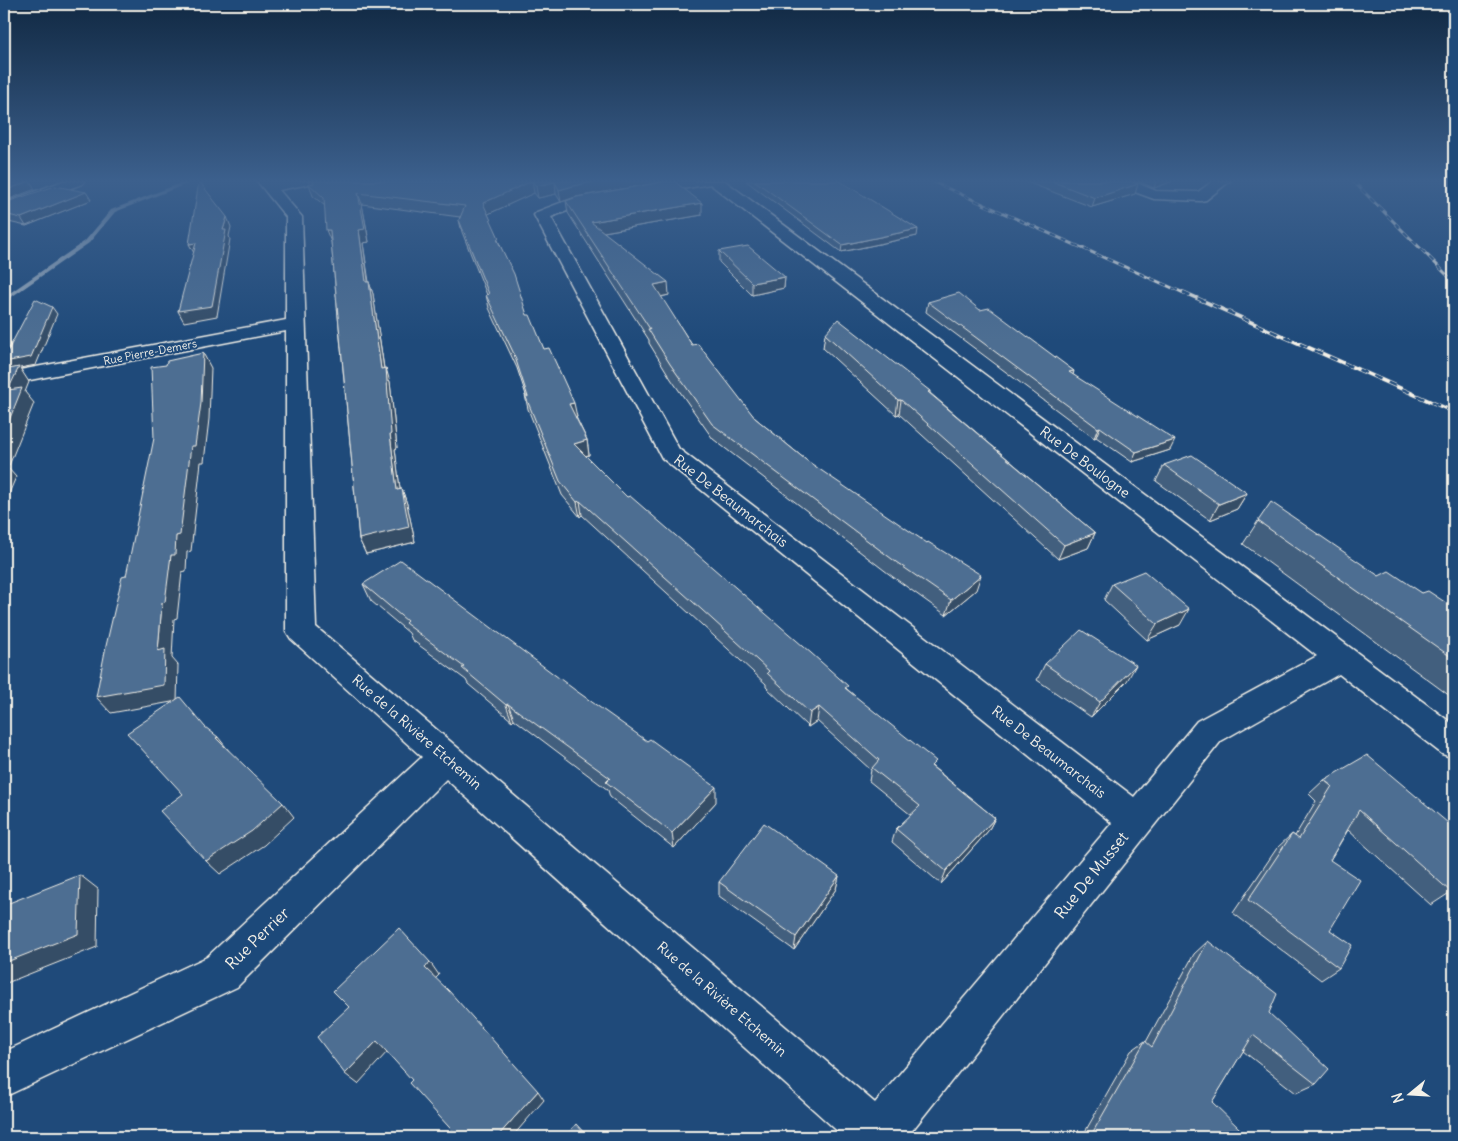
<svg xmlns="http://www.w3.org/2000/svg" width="1458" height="1141" font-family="Delius,sans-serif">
  <rect width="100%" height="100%" fill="#1f4a7a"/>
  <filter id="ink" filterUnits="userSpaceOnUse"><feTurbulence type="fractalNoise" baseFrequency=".02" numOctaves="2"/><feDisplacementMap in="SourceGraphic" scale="10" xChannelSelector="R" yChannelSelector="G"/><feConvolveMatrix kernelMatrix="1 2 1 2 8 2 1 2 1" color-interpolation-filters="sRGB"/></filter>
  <g filter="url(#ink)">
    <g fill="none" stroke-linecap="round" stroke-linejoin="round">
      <!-- stream -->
      <path fill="#9cacbb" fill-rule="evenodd" d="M 186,181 L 194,181 L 115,212 L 89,243 L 4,302 L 4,297 L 85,241 L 111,210 Z"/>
      <!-- minor casing -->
      <g stroke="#f4f1e8" stroke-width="3">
        <path id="minor" d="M 63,181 L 84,181 L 82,184 L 4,212 L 4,203 Z
          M 257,181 L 311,181 L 309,184 L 279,190 L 302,217 L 316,627 L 875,1103 L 1112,823 L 662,458 L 534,215 L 537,212 C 555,205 588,190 607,195 L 609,198 L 607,201 L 578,207 L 551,217 L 679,449 L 1134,797 L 1197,721 L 1317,656 L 710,184 L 642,196 L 637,195 L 635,192 L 637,189 L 679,181 L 725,181 L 1454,725 L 1454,758 L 1442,754 L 1339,674 L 1221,741 L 907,1137 L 844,1137 L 446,779 L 237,987 L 4,1097 L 4,1052 L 207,957 L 422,757 L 291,639 L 286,631 L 286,331 L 4,385 L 4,373 L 286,320 L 286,217 Z
          M 1111,181 L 1132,181 L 1156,191 L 1198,192 L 1213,181 L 1230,181 L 1206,200 L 1201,201 L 1154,199 L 1113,184 Z"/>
      </g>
      <!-- minor -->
      <use href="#minor" fill="#1f4a7a" fill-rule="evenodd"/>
      <!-- rail-far1 casing -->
      <g stroke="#f4f1e8" stroke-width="3">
        <path id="rail-far1" d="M 931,181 L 1186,294
          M 1353,181 L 1454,282"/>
      </g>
      <!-- rail casing -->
      <g stroke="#f4f1e8" stroke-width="4">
        <path id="rail" d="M 1183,292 L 1454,412"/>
      </g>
      <!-- rail-far1 -->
      <use href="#rail-far1" stroke="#1f4a7a" stroke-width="2" stroke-dasharray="6" stroke-linecap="butt"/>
      <!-- rail -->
      <use href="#rail" stroke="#1f4a7a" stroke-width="2.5" stroke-dasharray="8" stroke-linecap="butt"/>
    </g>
    <!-- wall -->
    <path fill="#425f7e" stroke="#f4f1e8" d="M 308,181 L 662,181 L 575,197 L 561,202 L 556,194 L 538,198 L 534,193 L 488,214 L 527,315 L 577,417 L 576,417 L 587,440 L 589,455 L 586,456 L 627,497 L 847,689 L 934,768 L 995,818 L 988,831 L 941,884 L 892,842 L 896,829 L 911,815 L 869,781 L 871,770 L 817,721 L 808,727 L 766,687 L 766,684 L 702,625 L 582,515 L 580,517 L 562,495 L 528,409 L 525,395 L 526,395 L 517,368 L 489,308 L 486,295 L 487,295 L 462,232 L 459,220 L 460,217 L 362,204 L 369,242 L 363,243 L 369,282 L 373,294 L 384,368 L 390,382 L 397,448 L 395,449 L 400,489 L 402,489 L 407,504 L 415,542 L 366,554 L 359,539 L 331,242 L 325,206 L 313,196 Z
      M 746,181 L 840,181 L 917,236 L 841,252 Z
      M 1024,181 L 1129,181 L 1135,194 L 1092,207 Z
      M 1138,181 L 1173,181 L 1154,188 Z
      M 86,192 L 91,200 L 26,226 L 4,221 L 4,203 Z
      M 566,201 L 702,215 L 604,232 L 669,295 L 661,297 L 692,345 L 755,418 L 806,460 L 976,590 L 946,615 L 893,577 L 713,439 L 671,379 L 649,343 L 649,340 L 568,213 Z
      M 719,251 L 785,277 L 784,288 L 752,295 L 719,262 Z
      M 928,302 L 980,310 L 1074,371 L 1073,375 L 1170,450 L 1132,462 L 1096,437 L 1094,438 L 926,312 Z
      M 825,334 L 930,391 L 930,393 L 1095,533 L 1088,548 L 1058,559 L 899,414 L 896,415 L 823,348 Z
      M 1164,465 L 1247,493 L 1237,509 L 1210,520 L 1156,481 Z
      M 1258,521 L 1379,576 L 1422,593 L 1454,608 L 1454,699 L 1243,544 Z
      M 363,584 L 716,802 L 674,848 L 610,797 L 608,790 L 514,719 L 512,721 L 468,684 L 466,680 L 412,640 L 409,633 L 371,601 Z
      M 1112,584 L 1180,625 L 1147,640 L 1104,600 Z
      M 1045,664 L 1127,681 L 1091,717 L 1037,680 Z
      M 1324,780 L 1454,890 L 1431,905 L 1348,830 L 1330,860 L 1330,930 L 1339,968 L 1321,980 L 1233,913 L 1277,848 L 1292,834 L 1295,836 L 1316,801 L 1309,794 Z
      M 839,876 L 836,889 L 794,950 L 719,896 L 719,882 Z
      M 1208,941 L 1269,1013 L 1316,1084 L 1296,1093 L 1243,1051 L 1212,1102 L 1235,1137 L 1082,1137 L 1131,1051 L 1145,1041 L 1146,1042 L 1194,954 Z"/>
    <!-- shaded-wall -->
    <path fill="#364d66" stroke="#f4f1e8" d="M 30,181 L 35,189 L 4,201 L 4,191 Z
      M 532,181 L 534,193 L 486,215 L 483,203 Z
      M 598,181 L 662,181 L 662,182 L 575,197 L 561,202 L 559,190 L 573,186 Z
      M 1156,181 L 1173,181 L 1154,188 Z
      M 555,182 L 556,194 L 538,198 L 536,186 Z
      M 1138,184 L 1135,194 L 1092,207 L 1095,198 Z
      M 86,192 L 91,200 L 26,226 L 21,218 Z
      M 358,193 L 362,204 L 369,242 L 363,243 L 370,295 L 366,282 L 359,230 Z
      M 702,203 L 702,215 L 592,234 L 591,222 Z
      M 227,217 L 231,227 L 229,236 L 230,239 L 217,316 L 184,322 L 178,311 L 223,230 Z
      M 918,229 L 917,236 L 841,252 L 842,245 Z
      M 326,230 L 330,230 L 331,242 Z
      M 196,243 L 194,253 L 189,244 Z
      M 785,277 L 784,288 L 752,295 L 752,283 Z
      M 369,282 L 373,294 L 386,383 L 381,369 Z
      M 668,282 L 669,295 L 655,298 L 654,285 Z
      M 52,307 L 57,314 L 36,365 L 20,368 L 29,382 L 25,392 L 34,403 L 8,468 L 16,477 L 4,505 L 4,433 L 8,390 L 7,371 L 4,366 L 4,362 Z
      M 203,353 L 211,368 L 209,419 L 204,462 L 201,462 L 191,551 L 187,552 L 186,571 L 182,572 L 177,618 L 174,619 L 172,658 L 178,665 L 177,701 L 111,713 L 96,697 L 158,651 L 162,603 L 171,555 L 176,536 Z
      M 386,368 L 390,382 L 397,448 L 395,449 L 402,505 L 397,490 L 390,434 Z
      M 898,400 L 901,400 L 899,414 L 896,415 Z
      M 574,403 L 577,417 L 571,418 L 569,404 Z
      M 1100,427 L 1096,437 L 1094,438 L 1098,428 Z
      M 587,440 L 589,455 L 577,458 L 574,444 Z
      M 1175,440 L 1170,450 L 1132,462 L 1136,452 Z
      M 402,489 L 407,504 L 415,542 L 366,554 L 359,539 Z
      M 1247,493 L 1237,509 L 1210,520 L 1219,504 Z
      M 580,501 L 582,515 L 580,517 L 577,502 Z
      M 1095,533 L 1088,548 L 1058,559 L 1064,545 Z
      M 981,575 L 976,590 L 946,615 L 951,600 Z
      M 1189,609 L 1180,625 L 1147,640 L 1157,624 Z
      M 1136,665 L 1127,681 L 1091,717 L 1100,702 Z
      M 508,704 L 514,719 L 512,721 L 506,705 Z
      M 819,707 L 817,721 L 808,727 L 810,713 Z
      M 218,737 L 229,751 L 216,738 Z
      M 716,787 L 716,802 L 674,848 L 672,833 Z
      M 283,803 L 294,817 L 264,845 L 220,874 L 206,861 Z
      M 995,818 L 988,831 L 941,884 L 946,871 Z
      M 80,875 L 98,889 L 97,947 L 4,984 L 4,963 Z
      M 839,876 L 836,889 L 794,950 L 796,937 Z
      M 430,962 L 439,975 L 434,980 L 425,968 Z
      M 377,1041 L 388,1051 L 358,1084 L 345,1074 Z
      M 538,1091 L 544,1100 L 512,1137 L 497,1137 Z"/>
    <!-- building -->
    <path fill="#4d6e92" stroke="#f4f1e8" d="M 4,181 L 30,181 L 4,191 Z
      M 199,181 L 227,217 L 223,230 L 226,230 L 212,306 L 178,311 L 196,243 L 189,244 Z
      M 313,181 L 598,181 L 573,186 L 559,190 L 555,182 L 536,186 L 532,181 L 483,203 L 499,238 L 497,239 L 514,274 L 527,315 L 530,315 L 544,349 L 549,348 L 574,403 L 569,404 L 587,440 L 574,444 L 627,497 L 630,496 L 811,653 L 848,686 L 845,688 L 936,761 L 931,766 L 995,818 L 946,871 L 896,829 L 920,806 L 872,768 L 879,760 L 819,707 L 810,713 L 767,673 L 769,671 L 702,610 L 580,501 L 577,502 L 560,481 L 525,395 L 528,397 L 514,354 L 486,295 L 489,294 L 459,220 L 465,206 L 358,193 L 365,229 L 359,230 L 366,282 L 369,282 L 381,369 L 386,368 L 391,434 L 390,434 L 397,490 L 402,489 L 409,527 L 359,539 L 330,230 L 326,230 L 324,198 L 309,184 L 314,183 Z
      M 668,181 L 674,181 L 702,203 L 591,222 L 668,282 L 654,285 L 692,345 L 698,344 L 755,418 L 806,460 L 927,543 L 928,542 L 981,575 L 951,600 L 896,562 L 712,424 L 670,364 L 648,329 L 650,329 L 566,201 L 577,197 Z
      M 755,181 L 840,181 L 918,229 L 842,245 Z
      M 1051,181 L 1129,181 L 1138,184 L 1095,198 Z
      M 55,186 L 86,192 L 21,218 L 4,214 L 4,203 Z
      M 748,246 L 785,277 L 752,283 L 719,251 Z
      M 959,293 L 980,310 L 989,308 L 1074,371 L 1069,372 L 1175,440 L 1136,452 L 1100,427 L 1098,428 L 928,302 Z
      M 35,299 L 52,307 L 31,357 L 4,362 L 4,358 Z
      M 838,319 L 930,391 L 928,392 L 1095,533 L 1064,545 L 901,400 L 898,400 L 825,334 Z
      M 203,353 L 201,403 L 195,446 L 191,446 L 180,535 L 176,536 L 175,555 L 171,555 L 165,602 L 162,603 L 158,651 L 165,649 L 164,685 L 96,697 L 106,646 L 122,577 L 126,576 L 154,438 L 151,367 L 166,365 L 167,361 Z
      M 19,367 L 8,390 L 22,388 L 4,433 L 4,370 Z
      M 1192,455 L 1247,493 L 1219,504 L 1164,465 Z
      M 1271,502 L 1379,576 L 1389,571 L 1422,593 L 1428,591 L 1454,608 L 1454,659 L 1258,521 Z
      M 401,560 L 575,690 L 647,741 L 650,739 L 716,787 L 672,833 L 606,782 L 610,778 L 508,704 L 506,705 L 462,668 L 464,667 L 405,623 L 407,621 L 363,584 Z
      M 1144,571 L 1189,609 L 1157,624 L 1112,584 Z
      M 1081,630 L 1136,665 L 1100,702 L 1045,664 Z
      M 180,697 L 205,727 L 218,737 L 216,738 L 283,803 L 252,831 L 206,861 L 160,811 L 183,794 L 127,733 Z
      M 1367,755 L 1454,828 L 1454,890 L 1451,892 L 1359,810 L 1330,860 L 1360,880 L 1330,930 L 1352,945 L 1339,968 L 1248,900 L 1292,834 L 1299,839 L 1332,786 L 1324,780 Z
      M 764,823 L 839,876 L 796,937 L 719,882 Z
      M 80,875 L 78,934 L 4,963 L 4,905 Z
      M 399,928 L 430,962 L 425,968 L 449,991 L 538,1091 L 497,1137 L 458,1137 L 409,1083 L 412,1080 L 377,1041 L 345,1074 L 317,1037 L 349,1007 L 333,991 Z
      M 1208,941 L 1277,994 L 1269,1013 L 1329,1069 L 1316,1084 L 1253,1035 L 1212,1102 L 1240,1129 L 1235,1137 L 1090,1137 L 1145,1041 L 1152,1047 Z
      M 576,1124 L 588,1137 L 565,1137 Z"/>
  </g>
  <!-- sky -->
  <linearGradient id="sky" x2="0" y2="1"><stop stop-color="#112943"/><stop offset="0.53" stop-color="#3c608d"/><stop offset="1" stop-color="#3c608d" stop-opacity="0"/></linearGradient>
  <rect width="1458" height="341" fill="url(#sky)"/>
  <g text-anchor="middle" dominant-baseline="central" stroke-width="4" stroke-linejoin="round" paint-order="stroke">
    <!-- far-street labels -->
    <g font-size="11" fill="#f4f1e8" stroke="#1f4a7a">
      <text transform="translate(150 352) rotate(-11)">Rue Pierre-Demers</text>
    </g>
    <!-- street labels -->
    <g font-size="14" fill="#f4f1e8" stroke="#1f4a7a">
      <text transform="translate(1085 462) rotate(37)">Rue De Boulogne</text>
      <text transform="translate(731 501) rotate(38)">Rue De Beaumarchais</text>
      <text transform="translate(417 732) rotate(41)">Rue de la Rivière Etchemin</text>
      <text transform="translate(1049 752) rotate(38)">Rue De Beaumarchais</text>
      <text transform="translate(722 999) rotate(41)">Rue de la Rivière Etchemin</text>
    </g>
    <!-- near-street labels -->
    <g font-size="16" fill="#f4f1e8" stroke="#1f4a7a">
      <text transform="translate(1091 875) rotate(-51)">Rue De Musset</text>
      <text transform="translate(257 938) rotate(-44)">Rue Perrier</text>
    </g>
  </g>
  <!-- margin -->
  <rect width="1458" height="1141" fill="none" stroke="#1f4a7a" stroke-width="20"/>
  <rect x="10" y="10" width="1438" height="1121" fill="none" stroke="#f4f1e8" stroke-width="2" filter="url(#ink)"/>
  <!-- north arrow -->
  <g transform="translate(1410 1094) rotate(252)" stroke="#1f4a7a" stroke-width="4" paint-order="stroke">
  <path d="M0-4L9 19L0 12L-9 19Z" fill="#f4f1e8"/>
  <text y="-8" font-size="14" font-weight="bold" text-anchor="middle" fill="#f4f1e8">N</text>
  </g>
</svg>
